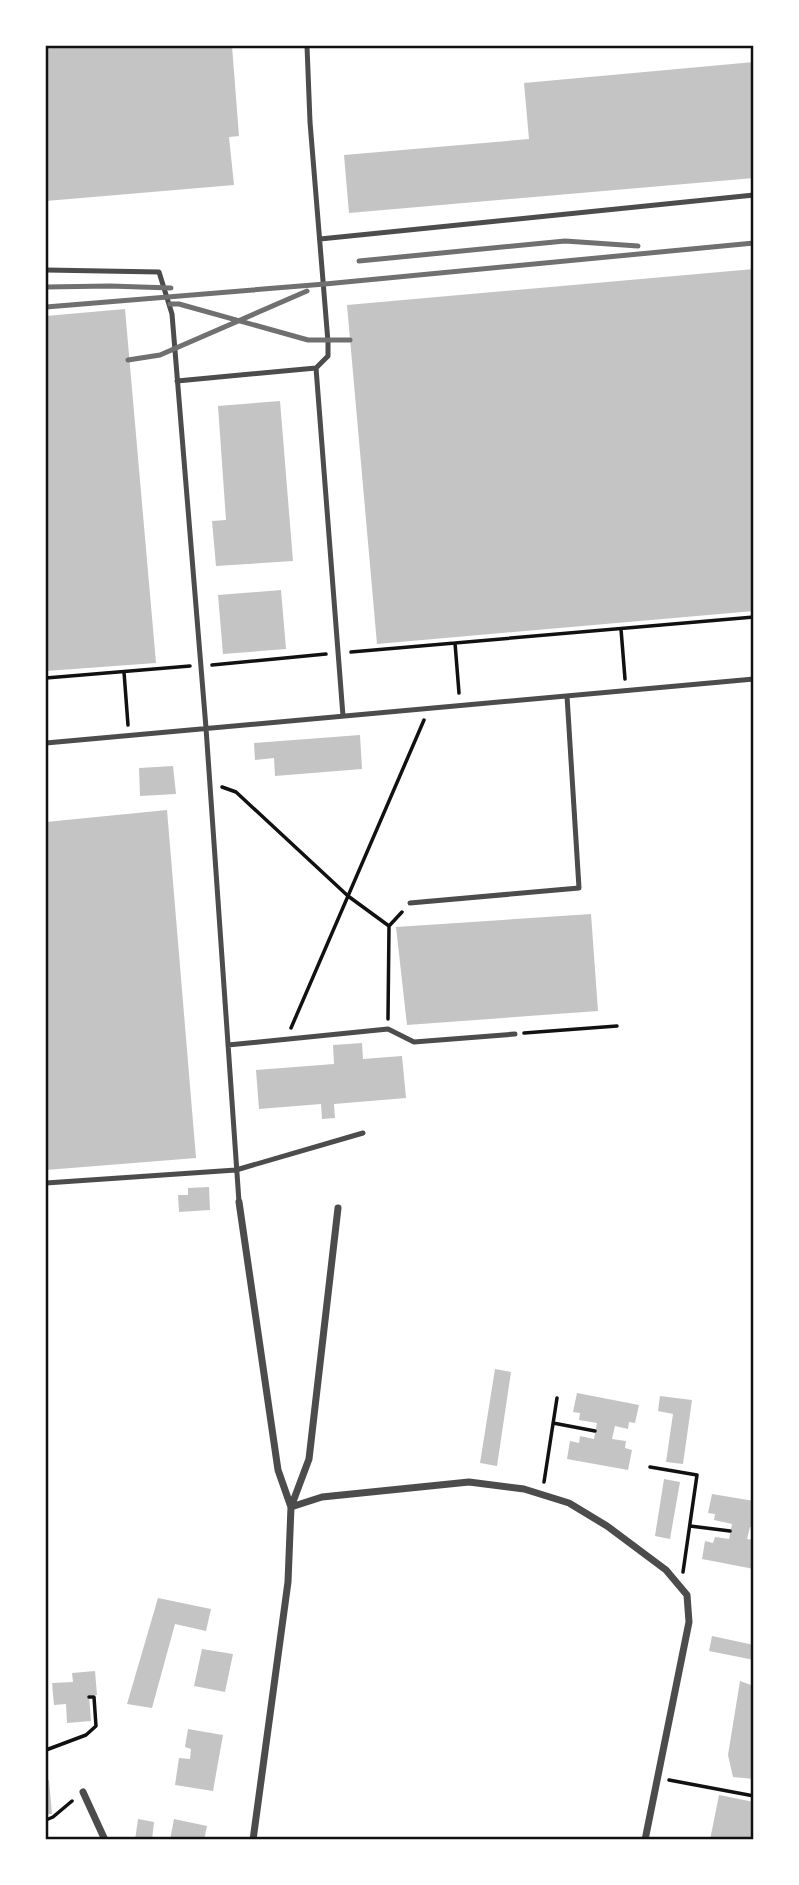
<svg xmlns="http://www.w3.org/2000/svg" width="799" height="1885" font-family="'Open Sans',sans-serif">
  <rect width="100%" height="100%" fill="#fff"/>
  <!-- building -->
  <path fill="#c4c4c4" d="M 46,46 L 232,46 L 239,136 L 229,137 L 234,185 L 46,201 Z
    M 754,62 L 754,178 L 349,213 L 344,155 L 529,139 L 524,83 Z
    M 754,269 L 754,611 L 377,644 L 347,305 Z
    M 125,309 L 156,663 L 46,671 L 46,316 Z
    M 280,401 L 293,561 L 216,566 L 212,521 L 226,520 L 218,406 Z
    M 281,590 L 286,649 L 223,654 L 218,595 Z
    M 360,735 L 362,769 L 275,776 L 274,758 L 255,760 L 254,743 Z
    M 173,766 L 176,794 L 140,796 L 139,768 Z
    M 167,810 L 196,1158 L 46,1170 L 46,822 Z
    M 591,914 L 598,1011 L 407,1025 L 396,927 Z
    M 362,1043 L 363,1059 L 402,1056 L 406,1098 L 334,1104 L 335,1118 L 322,1119 L 321,1104 L 259,1109 L 256,1070 L 334,1064 L 333,1045 Z
    M 209,1187 L 210,1210 L 179,1212 L 178,1195 L 188,1195 L 188,1188 Z
    M 495,1369 L 511,1372 L 497,1466 L 480,1463 Z
    M 577,1393 L 639,1405 L 635,1423 L 629,1422 L 628,1429 L 615,1426 L 612,1439 L 626,1441 L 625,1448 L 632,1450 L 628,1470 L 567,1459 L 570,1441 L 579,1443 L 580,1436 L 594,1439 L 597,1423 L 579,1420 L 580,1413 L 573,1412 Z
    M 660,1396 L 692,1400 L 683,1464 L 666,1462 L 673,1414 L 658,1411 Z
    M 664,1479 L 680,1482 L 670,1539 L 655,1536 Z
    M 712,1494 L 754,1501 L 754,1527 L 750,1527 L 747,1539 L 754,1540 L 754,1569 L 702,1559 L 705,1541 L 713,1543 L 715,1537 L 729,1539 L 732,1524 L 714,1520 L 715,1514 L 708,1513 Z
    M 158,1598 L 211,1609 L 206,1631 L 175,1624 L 152,1708 L 127,1704 Z
    M 712,1636 L 754,1645 L 754,1660 L 709,1651 Z
    M 202,1649 L 233,1654 L 225,1692 L 194,1686 Z
    M 95,1671 L 97,1695 L 89,1695 L 91,1721 L 67,1723 L 66,1704 L 54,1705 L 52,1683 L 73,1682 L 72,1673 Z
    M 740,1681 L 754,1686 L 754,1779 L 733,1777 L 728,1755 Z
    M 188,1729 L 223,1735 L 213,1791 L 175,1785 L 179,1758 L 190,1759 L 191,1749 L 185,1747 Z
    M 46,1780 L 49,1780 L 52,1814 L 46,1814 Z
    M 719,1795 L 754,1802 L 754,1840 L 710,1840 Z
    M 138,1819 L 154,1822 L 152,1840 L 135,1840 Z
    M 174,1819 L 207,1826 L 204,1840 L 170,1840 Z"/>
  <g fill="none" stroke-linecap="round" stroke-linejoin="round">
    <!-- path -->
    <path stroke="#111" stroke-width="3.5" d="M 621,629 L 625,679
      M 455,643 L 459,693
      M 351,652 L 754,617
      M 212,665 L 326,654
      M 124,672 L 128,725
      M 46,678 L 190,666
      M 222,787 L 236,792 L 348,896 L 389,926 L 402,912
      M 388,1019 L 389,926
      M 291,1028 L 424,720
      M 524,1033 L 617,1026
      M 553,1423 L 595,1431
      M 650,1467 L 697,1475 L 683,1572
      M 544,1482 L 557,1398
      M 690,1526 L 730,1531
      M 46,1750 L 86,1735 L 96,1726 L 94,1697 L 89,1697
      M 669,1780 L 754,1796
      M 46,1820 L 53,1817 L 72,1801"/>
    <!-- service -->
    <path stroke="#4c4c4c" stroke-width="5" d="M 307,46 L 310,122 L 328,342 L 328,356 L 316,368 L 343,716
      M 320,239 L 754,195
      M 46,270 L 159,272 L 172,314 L 206,728 L 239,1202
      M 177,381 L 316,368
      M 46,743 L 754,679
      M 410,903 L 579,888 L 567,696
      M 228,1045 L 388,1029 L 414,1042 L 515,1034
      M 46,1183 L 236,1170 L 363,1133"/>
    <!-- minor -->
    <path stroke="#4c4c4c" stroke-width="7" d="M 239,1202 L 278,1470 L 291,1507
      M 291,1507 L 322,1497 L 469,1482 L 524,1489 L 569,1503 L 607,1526 L 666,1570 L 687,1595 L 689,1622 L 645,1840
      M 83,1792 L 105,1840
      M 253,1840 L 288,1582 L 291,1507 L 309,1459 L 338,1208"/>
    <!-- rail -->
    <path stroke="#707070" stroke-width="5" d="M 359,261 L 565,241 L 638,246
      M 46,287 L 110,286 L 171,288
      M 170,304 L 179,304 L 308,340 L 350,340
      M 46,307 L 325,284 L 754,243
      M 128,360 L 160,355 L 307,291"/>
  </g>
  <!-- border -->
  <rect width="799" height="1885" fill="none" stroke="#ffffff" stroke-width="94"/>
  <rect x="47" y="47" width="705" height="1791" fill="none" stroke="#111" stroke-width="2.5"/>
</svg>
